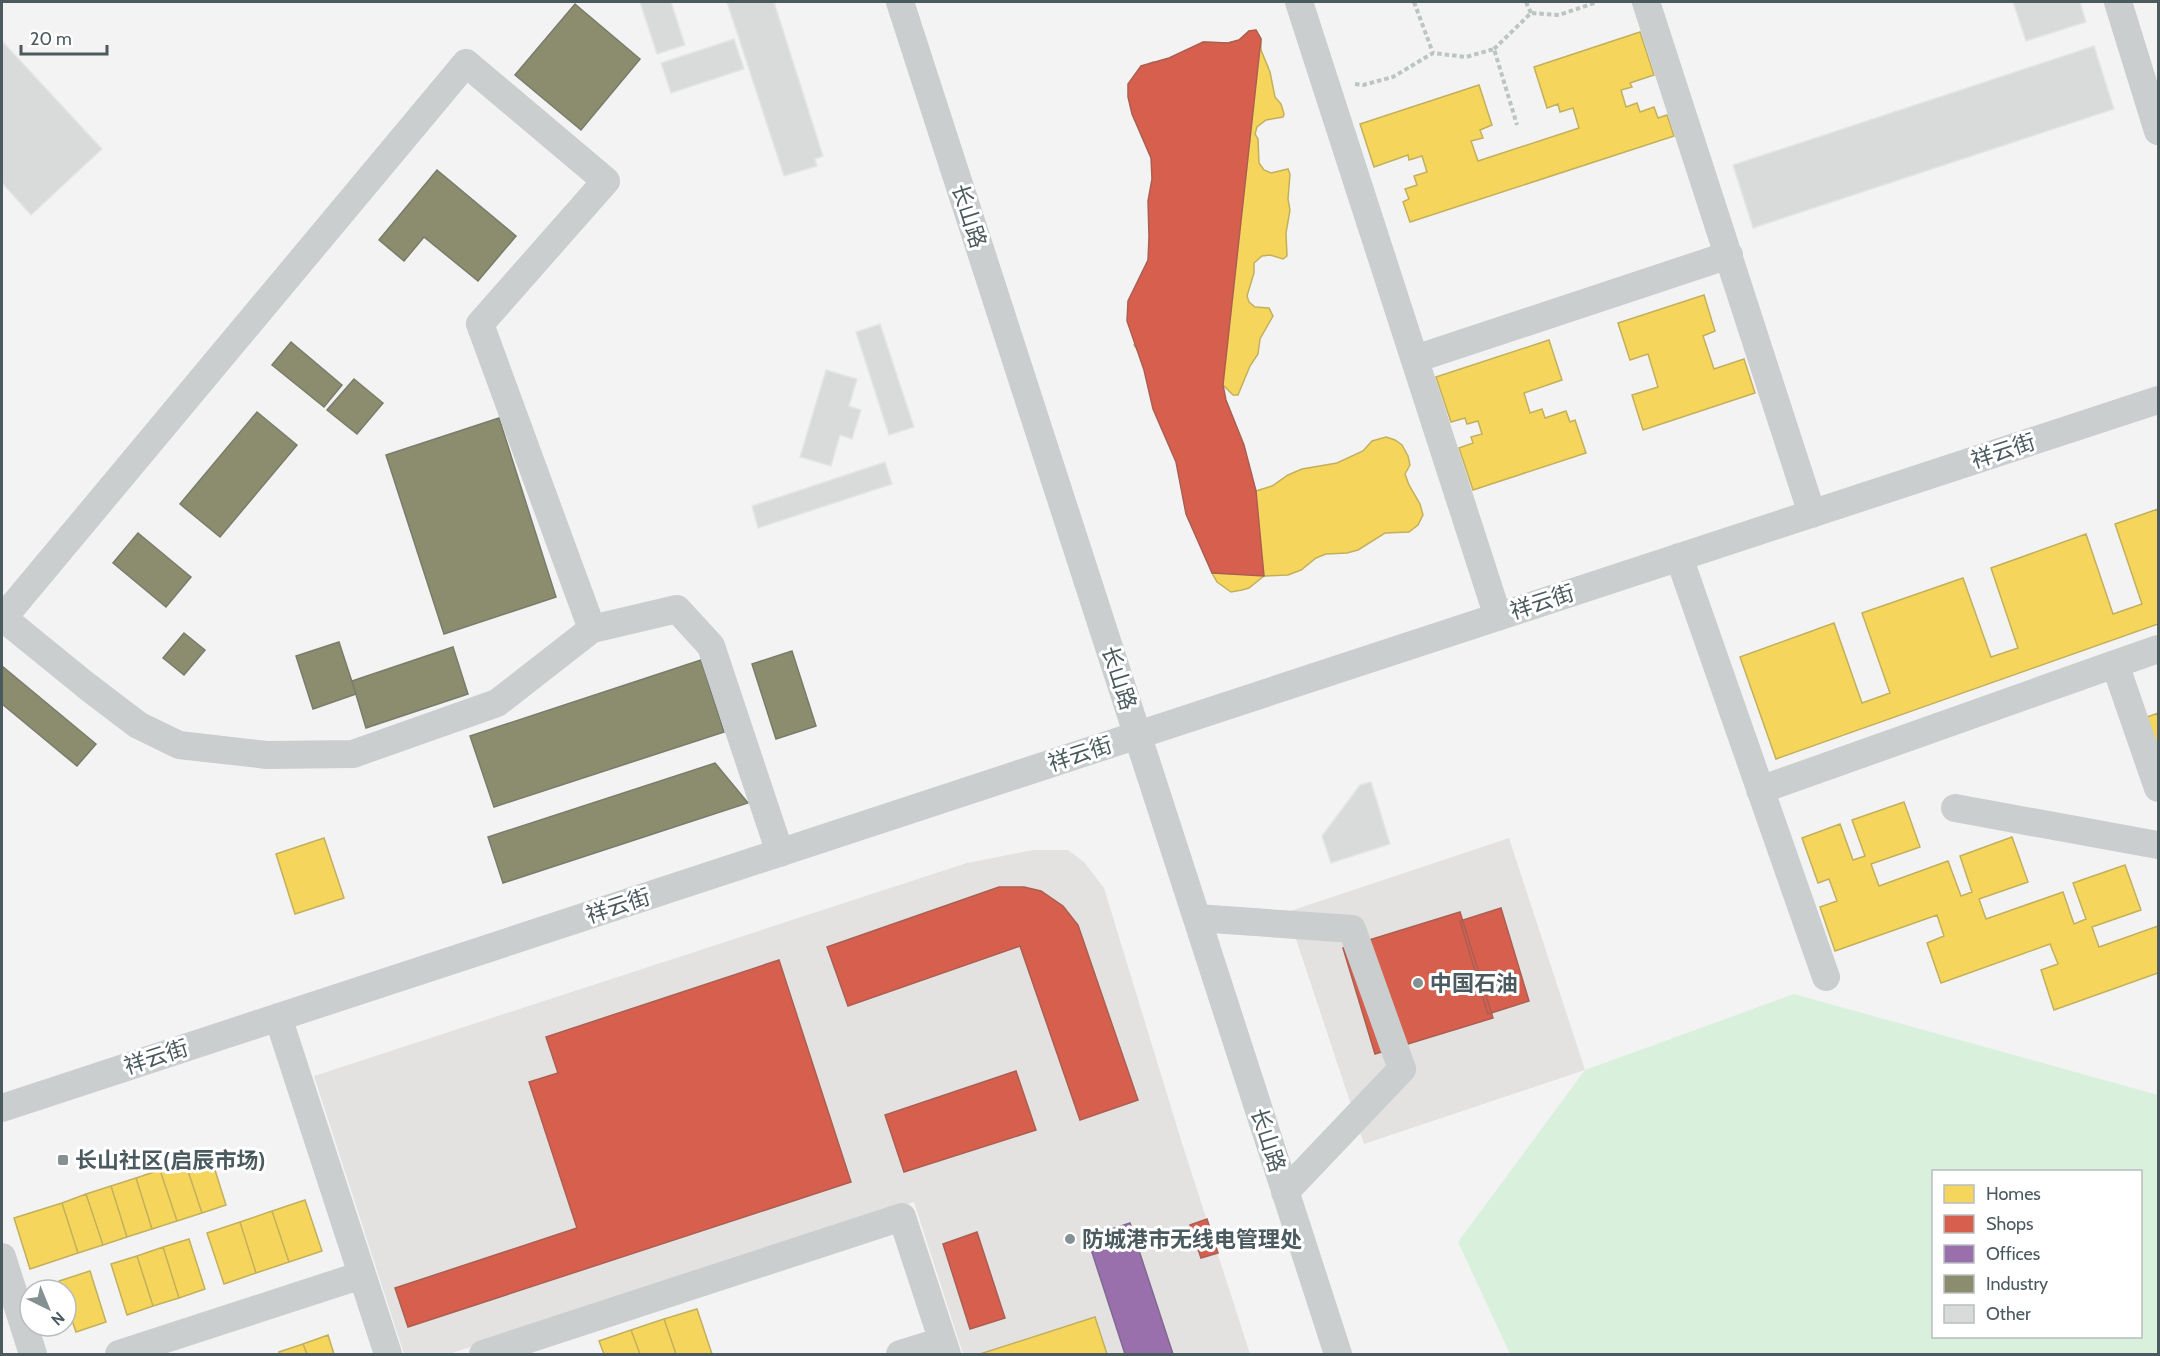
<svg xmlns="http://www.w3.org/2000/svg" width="2160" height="1356" font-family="Cabin,'Noto Sans SC',sans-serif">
  <rect width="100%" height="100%" fill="#f3f3f3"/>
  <!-- commercial -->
  <path fill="#e4e2e1" d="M 1509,838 L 1585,1070 L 1364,1144 L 1287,912 Z
    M 1033,850 L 1068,850 L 1084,862 L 1104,888 L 1181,1140 L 1250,1354 L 963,1354 L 914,1202 L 449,1354 L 404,1354 L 314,1076 L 967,863 Z"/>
  <!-- green -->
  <path fill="#d9f1dc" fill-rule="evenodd" d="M 1794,994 L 2158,1095 L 2158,1354 L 1510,1354 L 1458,1242 L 1585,1070 ZM 1934,1172 L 2140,1172 L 2140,1336 L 1934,1336 Z"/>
  <!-- homes -->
  <path fill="#f6d55c" stroke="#c2b05d" stroke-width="1.5" d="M 1256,30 L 1261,39 L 1261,50 L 1270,72 L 1275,97 L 1281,104 L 1284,114 L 1283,117 L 1266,120 L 1257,127 L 1255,134 L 1258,139 L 1259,163 L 1264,170 L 1271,173 L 1288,169 L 1290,174 L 1288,199 L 1290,210 L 1286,233 L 1287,256 L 1283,259 L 1270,255 L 1262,256 L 1254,263 L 1254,273 L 1247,296 L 1249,302 L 1255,307 L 1269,308 L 1273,316 L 1260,339 L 1258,354 L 1250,366 L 1238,395 L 1233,395 L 1223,385 L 1215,385 L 1209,389 L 1203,401 L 1197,401 L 1188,396 L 1171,393 L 1166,388 L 1171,377 L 1171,368 L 1166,361 L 1157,357 L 1141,355 L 1134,345 L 1142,330 L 1144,315 L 1157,292 L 1162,276 L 1168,273 L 1189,284 L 1200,286 L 1206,282 L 1211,270 L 1213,259 L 1208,252 L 1181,253 L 1175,252 L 1171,247 L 1170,239 L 1172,228 L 1169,206 L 1173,190 L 1171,173 L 1178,167 L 1185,168 L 1193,172 L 1202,173 L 1212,169 L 1218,160 L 1219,151 L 1216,143 L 1211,138 L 1205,137 L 1187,145 L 1174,146 L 1162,119 L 1155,90 L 1146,68 L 1148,64 L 1153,62 L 1169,65 L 1181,62 L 1203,42 L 1228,43 L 1239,40 L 1249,31 Z
    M 1640,32 L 1654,75 L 1630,83 L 1632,87 L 1621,90 L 1626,107 L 1637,103 L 1640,112 L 1654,107 L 1658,118 L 1667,115 L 1674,136 L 1410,222 L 1403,202 L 1409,199 L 1405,189 L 1417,185 L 1414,176 L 1427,172 L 1422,156 L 1409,160 L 1408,155 L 1374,167 L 1360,124 L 1479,85 L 1492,125 L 1480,130 L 1483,138 L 1471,141 L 1478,161 L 1579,128 L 1573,108 L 1560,112 L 1558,104 L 1547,108 L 1534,67 Z
    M 1704,295 L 1715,331 L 1703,336 L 1714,369 L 1744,359 L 1755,393 L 1643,430 L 1632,395 L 1658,387 L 1648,354 L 1630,360 L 1618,323 Z
    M 1549,340 L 1562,380 L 1524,393 L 1530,413 L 1542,409 L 1545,418 L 1566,411 L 1570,422 L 1575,420 L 1586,453 L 1473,490 L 1459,448 L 1473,443 L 1471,437 L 1482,434 L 1478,421 L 1467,424 L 1465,418 L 1451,422 L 1436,377 Z
    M 1386,437 L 1395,440 L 1402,445 L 1408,456 L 1410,465 L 1405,474 L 1409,485 L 1420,504 L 1423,515 L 1418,525 L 1409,532 L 1385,533 L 1358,550 L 1347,553 L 1326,554 L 1316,558 L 1301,570 L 1288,575 L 1264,576 L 1249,588 L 1242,590 L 1231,592 L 1217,582 L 1212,573 L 1210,563 L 1213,556 L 1208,541 L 1193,525 L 1191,513 L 1194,505 L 1202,498 L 1215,496 L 1235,496 L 1256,491 L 1272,486 L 1288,475 L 1302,469 L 1337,463 L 1363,451 L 1372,441 Z
    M 2158,509 L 2158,624 L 1776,759 L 1740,657 L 1834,623 L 1862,703 L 1890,693 L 1862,613 L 1963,578 L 1991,657 L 2018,648 L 1991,568 L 2086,534 L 2113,614 L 2142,604 L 2115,524 Z
    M 2158,713 L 2158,750 L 2147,717 Z
    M 1904,802 L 1920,847 L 1871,864 L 1879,886 L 1948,861 L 1961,896 L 1972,892 L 1960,856 L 2012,837 L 2028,882 L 1979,899 L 1986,919 L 2063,892 L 2074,924 L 2086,919 L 2073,883 L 2125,865 L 2141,910 L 2092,927 L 2099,947 L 2158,926 L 2158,973 L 2054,1010 L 2041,970 L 2058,964 L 2050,944 L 1941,983 L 1927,943 L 1944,936 L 1937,915 L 1835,951 L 1820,907 L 1837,901 L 1829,879 L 1818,883 L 1802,838 L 1840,824 L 1853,860 L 1865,856 L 1852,820 Z
    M 324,838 L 344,898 L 295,914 L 276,854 Z
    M 210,1154 L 226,1205 L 202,1213 L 185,1162 Z
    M 185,1162 L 202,1213 L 177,1221 L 160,1170 Z
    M 160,1170 L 177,1221 L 152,1229 L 136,1178 Z
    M 136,1178 L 152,1229 L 127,1237 L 111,1186 Z
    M 111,1186 L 127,1237 L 103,1245 L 86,1194 Z
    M 86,1194 L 103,1245 L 78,1253 L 62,1203 Z
    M 305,1200 L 322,1251 L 289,1262 L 272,1211 Z
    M 62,1203 L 78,1253 L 30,1269 L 14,1218 Z
    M 272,1211 L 289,1262 L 256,1273 L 240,1222 Z
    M 240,1222 L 256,1273 L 224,1284 L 207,1233 Z
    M 189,1239 L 205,1289 L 179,1298 L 163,1247 Z
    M 163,1247 L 179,1298 L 153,1306 L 137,1256 Z
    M 137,1256 L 153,1306 L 127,1315 L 111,1264 Z
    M 90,1271 L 106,1322 L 76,1332 L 66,1303 L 66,1290 L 62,1290 L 59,1281 Z
    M 697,1309 L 712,1354 L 676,1354 L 664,1319 Z
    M 1095,1317 L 1107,1354 L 980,1354 Z
    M 664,1319 L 676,1354 L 640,1354 L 631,1330 Z
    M 631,1330 L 640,1354 L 604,1354 L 599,1341 Z
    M 328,1335 L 334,1354 L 307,1354 L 303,1344 Z
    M 303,1344 L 307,1354 L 280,1354 L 279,1352 Z"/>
  <!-- shops -->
  <path fill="#d6604d" stroke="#ac5e52" stroke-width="1.5" d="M 1256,30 L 1261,39 L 1223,385 L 1226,400 L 1244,445 L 1256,491 L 1264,576 L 1212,573 L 1186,514 L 1176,462 L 1153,409 L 1144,370 L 1127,321 L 1128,301 L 1148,260 L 1149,237 L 1148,201 L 1152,179 L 1151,158 L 1132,114 L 1128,97 L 1128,84 L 1141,66 L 1169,58 L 1203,42 L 1228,43 L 1239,40 L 1249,31 Z
    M 999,887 L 1024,887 L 1041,891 L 1063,906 L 1078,925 L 1138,1100 L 1080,1120 L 1020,946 L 848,1006 L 827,947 Z
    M 1501,908 L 1529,1001 L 1488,1014 L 1460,921 Z
    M 1460,912 L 1493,1018 L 1375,1054 L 1343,948 Z
    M 779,960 L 851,1182 L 408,1327 L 395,1288 L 577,1228 L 529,1082 L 558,1073 L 546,1037 Z
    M 1016,1071 L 1036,1130 L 904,1172 L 885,1115 Z
    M 1207,1219 L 1218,1253 L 1201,1258 L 1190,1225 Z
    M 977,1232 L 1005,1318 L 970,1329 L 943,1244 Z"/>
  <!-- offices -->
  <path fill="#9970ab" stroke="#816994" stroke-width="1.5" d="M 1130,1223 L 1173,1354 L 1125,1354 L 1087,1237 Z"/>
  <!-- industry -->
  <path fill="#8c8c6e" stroke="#787d6a" stroke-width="1.5" d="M 575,4 L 640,59 L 581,130 L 515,75 Z
    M 437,170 L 516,236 L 478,281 L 424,237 L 404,261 L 379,240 Z
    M 291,342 L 342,385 L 324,407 L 272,365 Z
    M 354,379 L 383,403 L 357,434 L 327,410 Z
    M 257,412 L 297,445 L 220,537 L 180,504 Z
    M 499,418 L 556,597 L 444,634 L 386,455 Z
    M 138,533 L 191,577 L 166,607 L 113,563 Z
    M 184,633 L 205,650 L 184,675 L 163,658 Z
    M 339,642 L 356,694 L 313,709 L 296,656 Z
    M 453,647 L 468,694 L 366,728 L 352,681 Z
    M 792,651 L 816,726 L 776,739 L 752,664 Z
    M 701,660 L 724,732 L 494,807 L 470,736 Z
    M 2,666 L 96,744 L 77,766 L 2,704 Z
    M 715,763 L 748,803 L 503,883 L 488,837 Z"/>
  <!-- building -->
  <path fill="#d9dbdb" stroke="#e4e5e6" stroke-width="1.5" d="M 640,2 L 671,2 L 685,45 L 657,54 Z
    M 727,2 L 774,2 L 823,156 L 815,159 L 817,166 L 784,176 Z
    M 2013,2 L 2080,2 L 2086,22 L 2026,41 Z
    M 734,39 L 744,69 L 671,93 L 661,63 Z
    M 2,41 L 102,149 L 31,215 L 2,183 Z
    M 2094,46 L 2114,109 L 1753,228 L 1733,165 Z
    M 880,324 L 914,427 L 889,435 L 856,332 Z
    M 826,370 L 857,379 L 849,406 L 861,410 L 852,439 L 840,435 L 831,466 L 800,457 Z
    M 885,462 L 892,484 L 758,528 L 752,506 Z
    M 1371,782 L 1390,844 L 1331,863 L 1322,836 L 1360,785 Z"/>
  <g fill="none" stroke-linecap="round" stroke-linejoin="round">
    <!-- path -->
    <path stroke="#bac6bf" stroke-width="4" stroke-dasharray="4.5 3" stroke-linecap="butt" d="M 1414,2 L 1433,53
      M 1526,2 L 1531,13
      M 1494,49 L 1531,13 L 1559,15 L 1597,2
      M 1355,84 L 1363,85 L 1393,77 L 1433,53 L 1466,57 L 1494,49 L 1517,125"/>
    <!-- minor -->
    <path stroke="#cacecf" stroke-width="28" d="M 900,2 L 1338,1354
      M 1299,2 L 1498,617
      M 1646,2 L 1812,514
      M 2118,2 L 2158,131
      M 1415,359 L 1729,255
      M 1679,557 L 1826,977
      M 2,617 L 88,687 L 138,725 L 179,745 L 267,755 L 353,754 L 497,703 L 592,629 L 677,609 L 711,646 L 780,853
      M 3,618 L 466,63 L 606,181 L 480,324 L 592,629
      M 2115,664 L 2158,649
      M 1760,790 L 2115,664 L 2158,788
      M 1955,808 L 2158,845
      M 1197,918 L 1352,929 L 1402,1069 L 1285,1192
      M 278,1017 L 388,1354
      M 2,1108 L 2158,400
      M 2,1257 L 33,1354
      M 119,1354 L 362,1275
      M 483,1354 L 902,1217 L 947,1354
      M 900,1354 L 942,1341"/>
  </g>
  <!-- markers -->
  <g fill="#859093" stroke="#fff" stroke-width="2">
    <circle cx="1418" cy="983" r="6"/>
    <rect x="57" y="1154" width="12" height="12" rx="3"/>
    <circle cx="1070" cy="1239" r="6"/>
  </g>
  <g text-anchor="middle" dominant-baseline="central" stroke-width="6" stroke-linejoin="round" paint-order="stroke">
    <!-- street labels -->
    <g font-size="22" fill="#4a5a5f" stroke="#fff">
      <text transform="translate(969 216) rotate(72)">长山路</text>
      <text transform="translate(2003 451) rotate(-18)">祥云街</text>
      <text transform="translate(1542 602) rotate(-18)">祥云街</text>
      <text transform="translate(1119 678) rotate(72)">长山路</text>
      <text transform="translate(1080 754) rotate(-18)">祥云街</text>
      <text transform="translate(618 906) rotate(-18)">祥云街</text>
      <text transform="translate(156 1057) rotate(-18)">祥云街</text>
      <text transform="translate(1268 1140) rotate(72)">长山路</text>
    </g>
    <!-- poi labels -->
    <g font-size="22" font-weight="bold" fill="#4a5a5f" stroke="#fff" text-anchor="start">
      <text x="1430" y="983">中国石油</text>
      <text x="75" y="1160">长山社区(启辰市场)</text>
      <text x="1082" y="1239">防城港市无线电管理处</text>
    </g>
  </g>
  <!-- border -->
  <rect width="2160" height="1356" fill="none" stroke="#4a5a5f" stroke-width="6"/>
  <!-- legend -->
  <rect x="1932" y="1170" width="210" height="168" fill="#ffffff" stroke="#b7bdbf" stroke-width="1.5"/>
  <rect x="1944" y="1185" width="30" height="18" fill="#f6d55c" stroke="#b7bdbf" stroke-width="1.5"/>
  <text x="1986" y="1200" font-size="18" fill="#4a5a5f">Homes</text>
  <rect x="1944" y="1215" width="30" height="18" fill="#d6604d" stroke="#b7bdbf" stroke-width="1.5"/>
  <text x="1986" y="1230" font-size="18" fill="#4a5a5f">Shops</text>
  <rect x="1944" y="1245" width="30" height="18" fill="#9970ab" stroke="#b7bdbf" stroke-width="1.5"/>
  <text x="1986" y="1260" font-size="18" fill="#4a5a5f">Offices</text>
  <rect x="1944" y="1275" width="30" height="18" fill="#8c8c6e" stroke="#b7bdbf" stroke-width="1.5"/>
  <text x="1986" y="1290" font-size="18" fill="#4a5a5f">Industry</text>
  <rect x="1944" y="1305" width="30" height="18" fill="#d9dbdb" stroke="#b7bdbf" stroke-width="1.5"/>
  <text x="1986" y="1320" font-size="18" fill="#4a5a5f">Other</text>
  <!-- north arrow -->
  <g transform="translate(48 1308) rotate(137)"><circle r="28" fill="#ffffff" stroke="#b7bdbf" stroke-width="1.5"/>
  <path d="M0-4.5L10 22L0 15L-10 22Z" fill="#859093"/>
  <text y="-9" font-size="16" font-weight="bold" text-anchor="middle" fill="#4a5a5f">N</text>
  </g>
  <!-- scale -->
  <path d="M21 45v9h86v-9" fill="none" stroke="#4a5a5f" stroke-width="3"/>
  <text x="30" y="45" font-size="18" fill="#4a5a5f" stroke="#ffffff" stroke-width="4.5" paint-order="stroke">20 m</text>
</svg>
